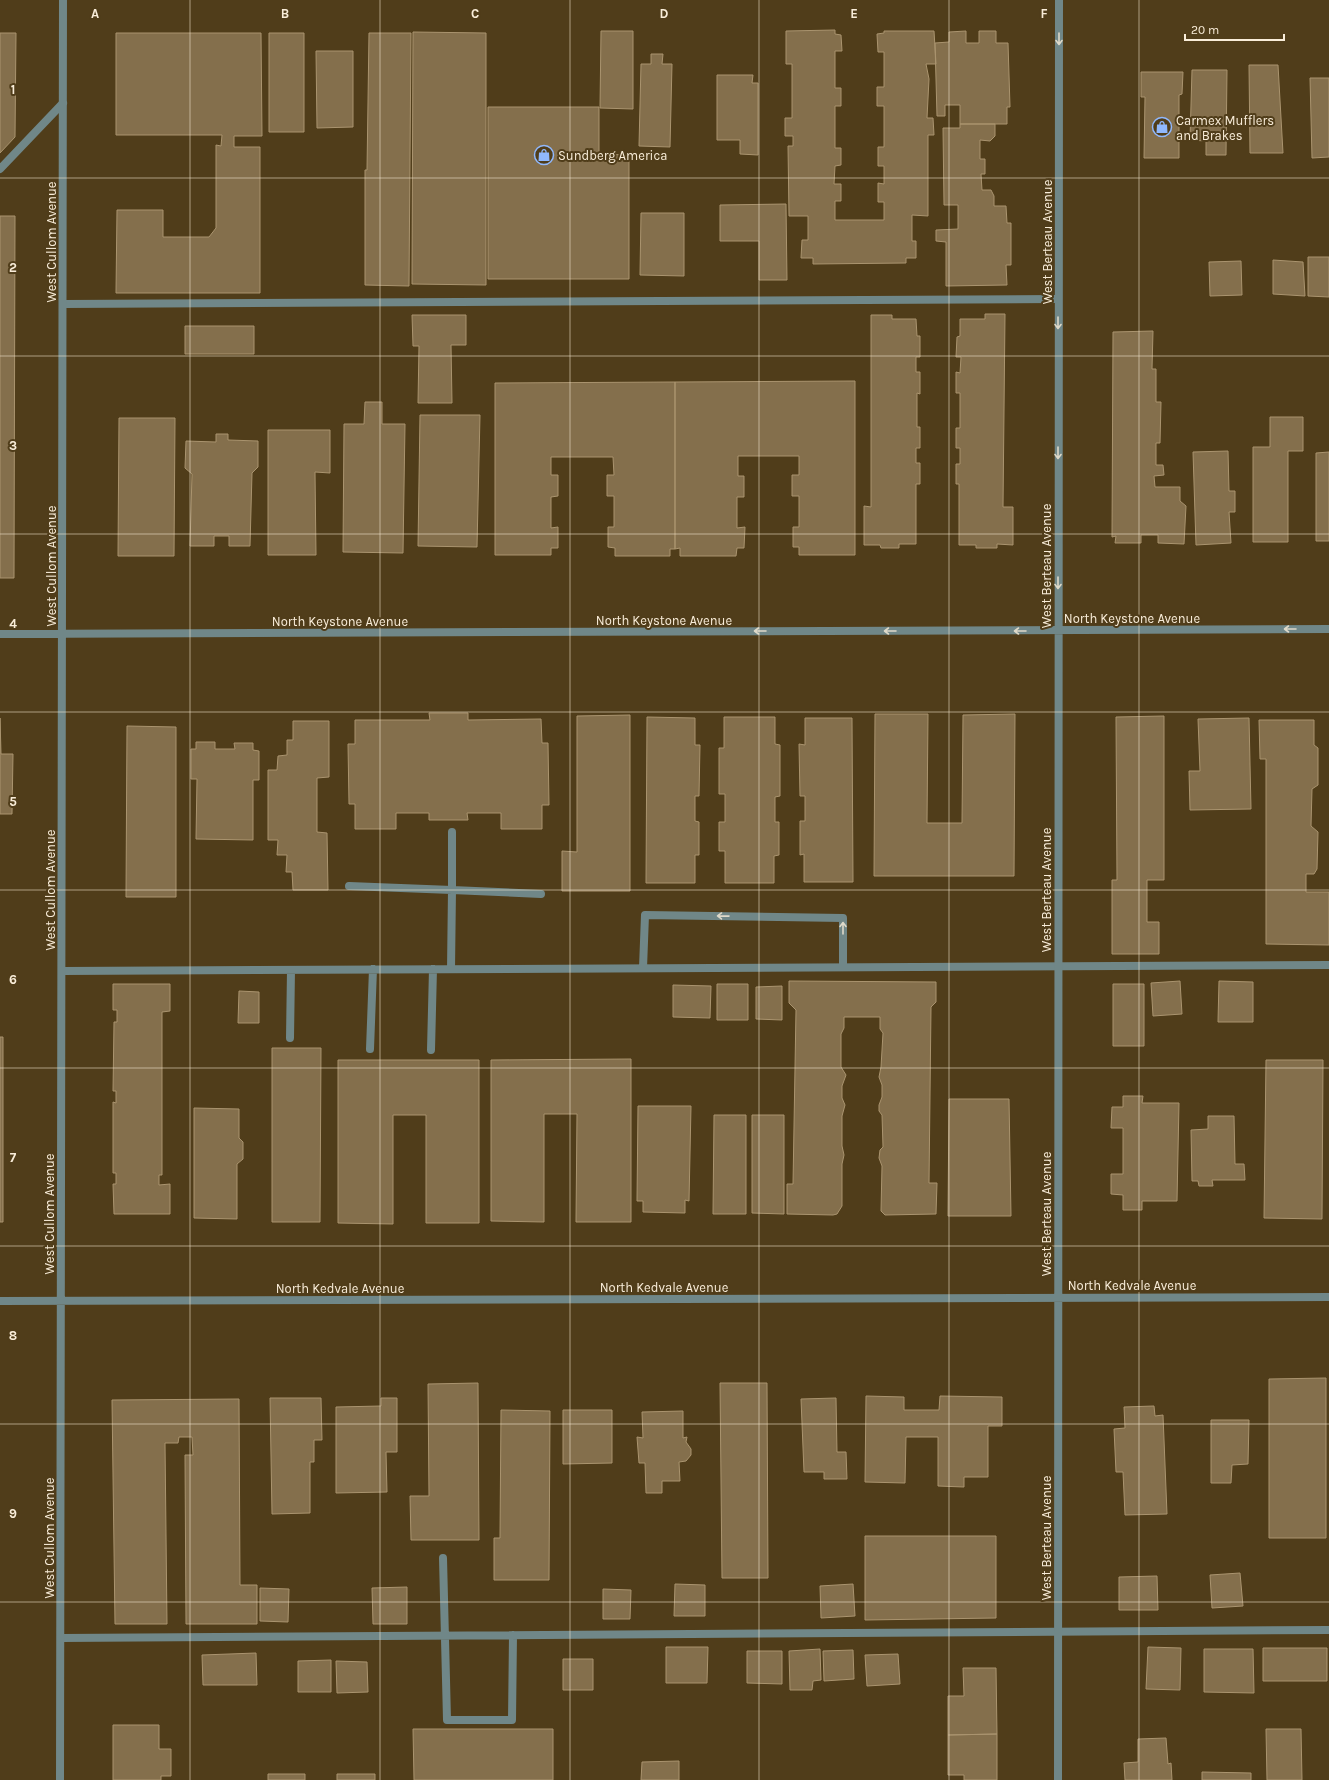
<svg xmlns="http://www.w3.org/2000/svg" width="1329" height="1780" font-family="Karla,sans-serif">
  <rect width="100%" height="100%" fill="#503d1a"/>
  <!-- building -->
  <path fill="#846f4c" stroke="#aa946f" d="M 835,30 L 835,34 L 841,35 L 842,51 L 835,51 L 835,88 L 841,88 L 841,106 L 835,106 L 835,148 L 841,148 L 841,165 L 835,166 L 834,184 L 841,184 L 841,201 L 835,201 L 835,220 L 884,220 L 884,202 L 878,202 L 878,183 L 884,184 L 884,166 L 878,166 L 878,147 L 884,147 L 884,106 L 877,106 L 877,87 L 884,87 L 884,52 L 878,52 L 877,34 L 884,33 L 884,31 L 934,31 L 936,64 L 926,64 L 929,79 L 927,118 L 933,118 L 934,135 L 928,135 L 928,216 L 912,215 L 912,241 L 916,241 L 916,258 L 906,258 L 906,263 L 813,264 L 813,258 L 801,258 L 802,240 L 808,240 L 808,216 L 789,216 L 788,146 L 793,146 L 793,136 L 785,136 L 785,118 L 792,118 L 792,64 L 786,64 L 786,31 Z
    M 601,31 L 633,31 L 633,109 L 600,108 Z
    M 966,31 L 966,43 L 979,43 L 979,31 L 996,31 L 996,43 L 1008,43 L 1010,107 L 1007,107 L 1007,124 L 960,124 L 960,105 L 945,105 L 945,116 L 937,116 L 935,43 L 949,42 L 949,32 Z
    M 413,32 L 486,33 L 486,285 L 412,284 Z
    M 0,33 L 16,33 L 15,137 L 0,153 Z
    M 116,33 L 261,33 L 262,136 L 234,136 L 234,147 L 260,147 L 260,293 L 116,293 L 117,210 L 163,210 L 163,237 L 209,237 L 216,228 L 216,145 L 221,146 L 222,135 L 116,135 Z
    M 269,33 L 304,33 L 304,132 L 269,132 Z
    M 369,33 L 411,33 L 409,286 L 365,285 L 365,170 L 367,170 Z
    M 316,51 L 353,51 L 353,127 L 317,128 Z
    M 651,54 L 663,54 L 662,64 L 672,64 L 670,147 L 639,146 L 641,64 L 651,64 Z
    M 1249,65 L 1278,65 L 1283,153 L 1250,153 Z
    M 1192,70 L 1227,70 L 1226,155 L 1206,155 L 1206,141 L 1190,140 Z
    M 1141,72 L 1183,72 L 1182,94 L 1179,95 L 1179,158 L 1144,158 L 1145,97 L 1141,97 Z
    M 717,75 L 753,75 L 752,83 L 758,83 L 758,155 L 740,154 L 740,140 L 717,140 Z
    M 1310,78 L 1329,78 L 1329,157 L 1312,158 Z
    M 488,107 L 599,107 L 599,154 L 629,155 L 629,279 L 488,279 Z
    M 960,124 L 995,124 L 995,136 L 990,141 L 980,140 L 980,159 L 985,159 L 985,174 L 981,174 L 982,190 L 991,190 L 994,196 L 994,206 L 1006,206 L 1007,223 L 1011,223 L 1011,265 L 1006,265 L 1007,285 L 946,286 L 946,242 L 936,241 L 936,230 L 958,229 L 958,205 L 944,205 L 943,128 L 960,128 Z
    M 786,204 L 787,280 L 759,280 L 759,241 L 720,241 L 720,205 Z
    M 641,213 L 684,213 L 684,276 L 640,275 Z
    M 0,216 L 15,216 L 14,578 L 0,578 Z
    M 1308,257 L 1329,257 L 1329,297 L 1308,296 Z
    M 1273,260 L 1303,262 L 1305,296 L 1273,294 Z
    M 1241,261 L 1242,295 L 1210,296 L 1209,262 Z
    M 985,314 L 1005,314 L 1003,507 L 1013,507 L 1013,545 L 997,544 L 997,548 L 976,548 L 976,545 L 959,545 L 959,484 L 956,484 L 956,464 L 960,464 L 960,448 L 956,448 L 956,428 L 960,428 L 960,393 L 956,393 L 956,372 L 960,373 L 961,357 L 956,357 L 957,337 L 960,336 L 960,319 L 985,319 Z
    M 412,315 L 466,315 L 466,345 L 451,345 L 452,403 L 418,403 L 419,346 L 413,346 Z
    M 871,315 L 892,315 L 892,319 L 916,319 L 917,336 L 920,336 L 920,357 L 916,357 L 916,372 L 920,372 L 920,394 L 917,393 L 917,427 L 920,427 L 920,448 L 916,448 L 916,463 L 920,463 L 920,484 L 916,484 L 916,544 L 899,544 L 899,548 L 881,548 L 880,545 L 864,545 L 864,506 L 871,507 Z
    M 185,326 L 254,326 L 254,354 L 185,354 Z
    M 1153,331 L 1152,369 L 1156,369 L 1156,402 L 1161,402 L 1160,443 L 1156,443 L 1156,465 L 1163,465 L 1164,475 L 1154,476 L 1155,487 L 1180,487 L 1180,501 L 1186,506 L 1184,544 L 1158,543 L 1158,535 L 1141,535 L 1141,543 L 1115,543 L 1116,536 L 1112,537 L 1113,332 Z
    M 855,381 L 855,555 L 799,555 L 799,547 L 793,547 L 793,527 L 799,527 L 799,496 L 792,496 L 792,475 L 799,475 L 799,456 L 738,456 L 738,476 L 744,476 L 744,497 L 737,497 L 737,528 L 745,527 L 744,548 L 737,548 L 736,556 L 680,556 L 680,548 L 675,549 L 675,382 Z
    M 675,382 L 675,549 L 670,549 L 670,556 L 615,556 L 615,548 L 608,547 L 608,527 L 614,527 L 614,496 L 607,496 L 607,475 L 614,475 L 613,457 L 551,457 L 551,475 L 558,475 L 558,496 L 551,497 L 551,528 L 558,527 L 558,548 L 551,548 L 551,555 L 495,555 L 495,383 Z
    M 365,402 L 382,402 L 382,424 L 405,424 L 403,553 L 343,552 L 344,424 L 364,424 Z
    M 420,415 L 480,415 L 477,547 L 418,546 Z
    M 1270,417 L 1303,417 L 1303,451 L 1288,451 L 1288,542 L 1253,542 L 1253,447 L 1270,447 Z
    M 119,418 L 175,418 L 174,556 L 118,556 Z
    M 268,430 L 330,430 L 330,473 L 315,472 L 316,555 L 268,555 Z
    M 216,434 L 228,434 L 228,440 L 258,441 L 258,467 L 252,473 L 250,546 L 229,546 L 229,536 L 214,536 L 214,546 L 190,546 L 192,474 L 185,468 L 186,441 L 216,442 Z
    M 1228,451 L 1229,491 L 1235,491 L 1235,512 L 1229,512 L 1231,543 L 1196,545 L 1193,452 Z
    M 1329,452 L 1329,541 L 1316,541 L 1316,453 Z
    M 429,713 L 468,713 L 468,720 L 541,719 L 542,743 L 548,743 L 549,805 L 542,805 L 542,829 L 501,829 L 501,813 L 467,813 L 468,820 L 429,820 L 429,813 L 396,813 L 396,829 L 355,829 L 355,804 L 349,804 L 348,744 L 355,744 L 355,720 L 430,720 Z
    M 875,714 L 928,714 L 927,823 L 962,823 L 963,715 L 1015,714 L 1014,876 L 874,876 Z
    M 630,715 L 630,891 L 562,891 L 562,851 L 577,852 L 577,716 Z
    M 1164,716 L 1164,880 L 1147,880 L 1147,922 L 1159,922 L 1159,954 L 1112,954 L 1112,880 L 1117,880 L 1116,717 Z
    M 647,717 L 695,718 L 695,745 L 700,745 L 699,796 L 695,796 L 695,821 L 699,822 L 699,855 L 695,855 L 695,883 L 646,883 Z
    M 724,717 L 775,717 L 775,744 L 780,745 L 780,796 L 775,797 L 775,822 L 779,822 L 779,855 L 774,856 L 774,883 L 725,883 L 725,851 L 719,851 L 719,822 L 725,822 L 725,794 L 719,794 L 719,748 L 724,748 Z
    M 0,718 L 1,754 L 13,754 L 12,814 L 0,814 Z
    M 805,718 L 852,718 L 853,882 L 804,882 L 804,854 L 800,855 L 800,821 L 805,821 L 805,796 L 800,796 L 799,744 L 805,745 Z
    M 1249,718 L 1251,809 L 1190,810 L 1189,771 L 1200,771 L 1198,719 Z
    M 1259,720 L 1314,720 L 1314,745 L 1318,748 L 1318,785 L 1312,789 L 1311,826 L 1318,832 L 1317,869 L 1314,874 L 1306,874 L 1306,892 L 1329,892 L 1329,945 L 1266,944 L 1266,759 L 1260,759 Z
    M 293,721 L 329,721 L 329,777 L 317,778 L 317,832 L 327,833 L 328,890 L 293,890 L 292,872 L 286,872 L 287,855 L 277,855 L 278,840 L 268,840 L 268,770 L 277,770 L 278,756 L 287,755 L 287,740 L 293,740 Z
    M 127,726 L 176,727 L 176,897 L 126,897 Z
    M 196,742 L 215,742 L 215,749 L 235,749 L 234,743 L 253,743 L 253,750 L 259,751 L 259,780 L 253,780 L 253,840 L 196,839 L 197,779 L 191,779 L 191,749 L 196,749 Z
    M 789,981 L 936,982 L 936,1002 L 931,1007 L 929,1183 L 937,1183 L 936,1214 L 885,1215 L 881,1211 L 882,1166 L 879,1158 L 880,1150 L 883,1147 L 882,1115 L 879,1111 L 879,1105 L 882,1097 L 882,1085 L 879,1077 L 881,1067 L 883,1033 L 880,1029 L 880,1017 L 844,1017 L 844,1028 L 841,1034 L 841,1067 L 846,1075 L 842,1086 L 842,1098 L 845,1105 L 842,1116 L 842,1146 L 844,1155 L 842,1164 L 842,1206 L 837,1214 L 833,1215 L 787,1214 L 787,1184 L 793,1184 L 796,1010 L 789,1003 Z
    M 1180,981 L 1182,1014 L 1153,1016 L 1151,983 Z
    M 1219,981 L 1253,982 L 1253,1022 L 1218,1022 Z
    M 113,984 L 170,984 L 170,1011 L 162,1012 L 162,1175 L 159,1175 L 159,1185 L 170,1184 L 170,1214 L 114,1214 L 113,1184 L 116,1184 L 116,1173 L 113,1173 L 113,1102 L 116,1103 L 116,1091 L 113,1091 L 114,1022 L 117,1022 L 117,1010 L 113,1010 Z
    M 717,984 L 748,984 L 748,1020 L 717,1020 Z
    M 1113,984 L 1144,984 L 1144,1046 L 1113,1046 Z
    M 673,985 L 711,986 L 710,1018 L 673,1017 Z
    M 782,986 L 782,1020 L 756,1019 L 756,987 Z
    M 239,991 L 259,992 L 259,1023 L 238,1023 Z
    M 0,1037 L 3,1037 L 3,1222 L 0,1222 Z
    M 272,1048 L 321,1048 L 320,1222 L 272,1222 Z
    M 631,1059 L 631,1222 L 576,1222 L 577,1114 L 544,1114 L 544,1222 L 491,1221 L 491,1060 Z
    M 338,1060 L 479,1060 L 479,1223 L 426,1223 L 426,1115 L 393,1115 L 393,1224 L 338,1223 Z
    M 1266,1060 L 1323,1060 L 1322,1219 L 1264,1218 Z
    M 1123,1096 L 1143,1096 L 1142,1103 L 1179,1103 L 1177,1201 L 1142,1201 L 1142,1210 L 1123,1210 L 1123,1195 L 1111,1194 L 1111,1174 L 1123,1174 L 1123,1128 L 1111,1128 L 1112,1107 L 1123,1107 Z
    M 949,1099 L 1009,1099 L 1011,1216 L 948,1216 Z
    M 638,1106 L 691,1106 L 689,1201 L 685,1200 L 685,1213 L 643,1212 L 643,1201 L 637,1201 Z
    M 194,1108 L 239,1109 L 239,1138 L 243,1142 L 243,1159 L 237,1164 L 237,1219 L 194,1218 Z
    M 714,1115 L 746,1115 L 746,1214 L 713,1214 Z
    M 752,1115 L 784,1115 L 784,1214 L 752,1213 Z
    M 1208,1116 L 1234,1116 L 1235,1164 L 1244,1164 L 1245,1180 L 1212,1180 L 1213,1186 L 1199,1186 L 1198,1181 L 1192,1181 L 1191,1130 L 1208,1129 Z
    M 1326,1378 L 1326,1538 L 1269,1538 L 1269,1379 Z
    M 478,1383 L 479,1540 L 411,1540 L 410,1496 L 429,1496 L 428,1384 Z
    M 720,1383 L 767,1383 L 768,1578 L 722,1578 Z
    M 866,1396 L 904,1397 L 904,1410 L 939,1410 L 940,1396 L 1002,1397 L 1002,1426 L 988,1426 L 988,1477 L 964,1477 L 964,1487 L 938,1486 L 938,1437 L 906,1437 L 905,1483 L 865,1482 Z
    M 270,1398 L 321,1398 L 322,1440 L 314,1440 L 314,1462 L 310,1462 L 310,1513 L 272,1514 Z
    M 381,1398 L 397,1398 L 397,1452 L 386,1452 L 387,1492 L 336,1493 L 336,1407 L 381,1406 Z
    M 836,1398 L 837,1452 L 846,1452 L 847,1479 L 824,1479 L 824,1472 L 804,1472 L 801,1399 Z
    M 239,1399 L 240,1585 L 257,1585 L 257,1624 L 186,1624 L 185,1455 L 193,1455 L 192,1437 L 179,1437 L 178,1443 L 165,1443 L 167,1624 L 115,1624 L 112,1400 Z
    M 1154,1406 L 1155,1416 L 1163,1415 L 1167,1514 L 1125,1515 L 1123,1472 L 1116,1472 L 1114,1429 L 1125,1428 L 1124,1407 Z
    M 501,1410 L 550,1411 L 549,1580 L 494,1580 L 494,1538 L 500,1538 Z
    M 563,1410 L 612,1410 L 612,1463 L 563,1464 Z
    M 683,1411 L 683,1438 L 687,1437 L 686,1442 L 691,1449 L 691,1455 L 686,1461 L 679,1462 L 680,1481 L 662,1481 L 662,1493 L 646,1493 L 645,1463 L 639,1463 L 637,1437 L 643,1438 L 642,1412 Z
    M 1211,1420 L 1249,1420 L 1248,1464 L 1232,1465 L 1231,1483 L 1211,1483 Z
    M 865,1536 L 996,1536 L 996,1618 L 865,1620 Z
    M 1240,1573 L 1243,1606 L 1212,1608 L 1210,1575 Z
    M 1157,1576 L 1158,1610 L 1119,1610 L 1119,1577 Z
    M 675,1584 L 705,1585 L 705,1616 L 674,1616 Z
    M 853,1584 L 855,1616 L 821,1618 L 820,1586 Z
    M 407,1587 L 407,1624 L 373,1624 L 372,1588 Z
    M 260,1588 L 289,1589 L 288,1622 L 260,1621 Z
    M 603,1589 L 631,1590 L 630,1619 L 603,1619 Z
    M 666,1647 L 708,1647 L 707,1683 L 666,1683 Z
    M 1148,1647 L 1181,1648 L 1180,1690 L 1146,1689 Z
    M 1263,1648 L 1327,1648 L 1327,1681 L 1263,1681 Z
    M 820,1649 L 821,1680 L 813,1681 L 812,1690 L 790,1690 L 789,1651 Z
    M 1204,1649 L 1253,1649 L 1254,1693 L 1204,1692 Z
    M 853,1650 L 854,1679 L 824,1681 L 823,1651 Z
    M 747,1651 L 782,1651 L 782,1684 L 747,1683 Z
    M 256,1653 L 257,1685 L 203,1685 L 202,1655 Z
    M 898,1654 L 900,1684 L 867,1686 L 865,1655 Z
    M 563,1659 L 593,1659 L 593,1690 L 563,1690 Z
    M 331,1660 L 331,1692 L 298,1692 L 298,1661 Z
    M 336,1661 L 367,1662 L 368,1692 L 337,1693 Z
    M 963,1668 L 996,1668 L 997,1734 L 948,1735 L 948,1696 L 964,1696 Z
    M 113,1725 L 159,1725 L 159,1749 L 171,1749 L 171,1776 L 161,1776 L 161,1780 L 113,1780 Z
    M 413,1729 L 553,1729 L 553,1780 L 414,1780 Z
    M 1266,1729 L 1301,1729 L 1302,1780 L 1267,1780 Z
    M 997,1734 L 997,1780 L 964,1780 L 964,1775 L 948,1775 L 948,1735 Z
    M 1166,1738 L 1168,1764 L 1171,1763 L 1172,1780 L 1125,1780 L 1124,1763 L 1138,1762 L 1138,1739 Z
    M 679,1761 L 679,1780 L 641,1780 L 642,1762 Z
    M 1202,1772 L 1251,1773 L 1251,1780 L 1202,1780 Z
    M 268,1774 L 305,1774 L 305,1780 L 268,1780 Z
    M 337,1774 L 375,1774 L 375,1780 L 337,1780 Z"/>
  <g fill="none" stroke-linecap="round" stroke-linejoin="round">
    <!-- service -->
    <path stroke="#708788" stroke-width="8" d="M 0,169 L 63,103
      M 63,304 L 1058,299
      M 349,886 L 452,890 L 452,832
      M 643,968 L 645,915 L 843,918 L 843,967
      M 451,969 L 452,890 L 541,894
      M 62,971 L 1329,965
      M 290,1038 L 291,970
      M 370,1049 L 373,969
      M 431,1050 L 433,969
      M 443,1558 L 447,1720 L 512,1720 L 513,1635
      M 61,1638 L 1329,1630"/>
    <!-- minor -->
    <path stroke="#708788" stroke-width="8" d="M 0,634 L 1329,629
      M 0,1301 L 1329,1297
      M 60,1780 L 63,0
      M 1058,1780 L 1059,0"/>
  </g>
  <!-- one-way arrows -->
  <defs><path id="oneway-shaft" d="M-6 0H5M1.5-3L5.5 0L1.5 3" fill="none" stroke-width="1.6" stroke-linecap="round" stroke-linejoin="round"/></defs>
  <g stroke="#ded9c9">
    <use href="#oneway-shaft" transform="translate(1059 39) rotate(90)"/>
    <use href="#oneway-shaft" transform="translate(1058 323) rotate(90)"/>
    <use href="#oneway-shaft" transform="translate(1058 453) rotate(90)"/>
    <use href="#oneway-shaft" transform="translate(1058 583) rotate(90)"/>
    <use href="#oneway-shaft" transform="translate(1290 629) rotate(180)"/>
    <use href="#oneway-shaft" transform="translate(760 631) rotate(180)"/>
    <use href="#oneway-shaft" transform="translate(890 631) rotate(180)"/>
    <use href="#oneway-shaft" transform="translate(1020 631) rotate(180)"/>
    <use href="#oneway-shaft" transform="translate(723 916) rotate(-179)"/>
    <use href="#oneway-shaft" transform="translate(843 928) rotate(-90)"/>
  </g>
  <!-- grid -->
  <path fill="none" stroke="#f9edd9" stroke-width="1" stroke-opacity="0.55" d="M 190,0 L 190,1780M 380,0 L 380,1780M 570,0 L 570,1780M 759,0 L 759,1780M 949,0 L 949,1780M 1139,0 L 1139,1780M 0,178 L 1329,178M 0,356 L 1329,356M 0,534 L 1329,534M 0,712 L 1329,712M 0,890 L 1329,890M 0,1068 L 1329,1068M 0,1246 L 1329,1246M 0,1424 L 1329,1424M 0,1602 L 1329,1602"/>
  <!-- icons -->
  <defs>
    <g id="shop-ring" transform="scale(1)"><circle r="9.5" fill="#503d1a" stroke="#90b8fd" stroke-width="1.5"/><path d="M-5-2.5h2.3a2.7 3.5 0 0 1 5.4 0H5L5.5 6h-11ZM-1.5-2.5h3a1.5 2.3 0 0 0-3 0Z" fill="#90b8fd"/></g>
  </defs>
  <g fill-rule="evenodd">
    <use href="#shop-ring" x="1162" y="127"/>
    <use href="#shop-ring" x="544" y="155"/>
  </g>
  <g text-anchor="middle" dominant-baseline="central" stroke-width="4" stroke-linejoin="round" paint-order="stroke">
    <!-- poi labels -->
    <g font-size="13" fill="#f9edd9" stroke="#503d1a" text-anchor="start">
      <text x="1176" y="120">Carmex Mufflers<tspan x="1176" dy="15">and Brakes</tspan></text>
      <text x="558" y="155">Sundberg America</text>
    </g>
    <!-- street labels -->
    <g font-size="13" fill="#f9edd9" stroke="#503d1a">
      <text transform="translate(51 242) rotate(-90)">West Cullom Avenue</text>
      <text transform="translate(1047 242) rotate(-90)">West Berteau Avenue</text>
      <text transform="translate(51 566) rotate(-90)">West Cullom Avenue</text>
      <text transform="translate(1046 566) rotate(-90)">West Berteau Avenue</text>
      <text x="1132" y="618">North Keystone Avenue</text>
      <text x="664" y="620">North Keystone Avenue</text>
      <text x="340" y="621">North Keystone Avenue</text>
      <text transform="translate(50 890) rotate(-90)">West Cullom Avenue</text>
      <text transform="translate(1046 890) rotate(-90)">West Berteau Avenue</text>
      <text transform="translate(49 1214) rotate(-90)">West Cullom Avenue</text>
      <text transform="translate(1046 1214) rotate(-90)">West Berteau Avenue</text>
      <text x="1132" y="1285">North Kedvale Avenue</text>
      <text x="664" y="1287">North Kedvale Avenue</text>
      <text x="340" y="1288">North Kedvale Avenue</text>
      <text transform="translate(49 1538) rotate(-90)">West Cullom Avenue</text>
      <text transform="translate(1046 1538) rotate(-90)">West Berteau Avenue</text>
    </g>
  </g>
  <g font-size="13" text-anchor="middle" font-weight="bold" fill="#f9edd9" stroke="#503d1a" stroke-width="4" stroke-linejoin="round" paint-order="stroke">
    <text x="95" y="18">A</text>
    <text x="285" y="18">B</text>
    <text x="475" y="18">C</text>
    <text x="664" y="18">D</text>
    <text x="854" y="18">E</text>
    <text x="1044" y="18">F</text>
    <text x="13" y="94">1</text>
    <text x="13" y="272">2</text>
    <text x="13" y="450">3</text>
    <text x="13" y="628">4</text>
    <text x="13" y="806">5</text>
    <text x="13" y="984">6</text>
    <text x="13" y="1162">7</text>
    <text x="13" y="1340">8</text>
    <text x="13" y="1518">9</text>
  </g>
  <!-- scale -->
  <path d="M1185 34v6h99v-6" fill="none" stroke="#f9edd9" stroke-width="2"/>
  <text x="1191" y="34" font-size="12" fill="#f9edd9" stroke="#503d1a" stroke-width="3" paint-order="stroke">20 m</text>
</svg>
